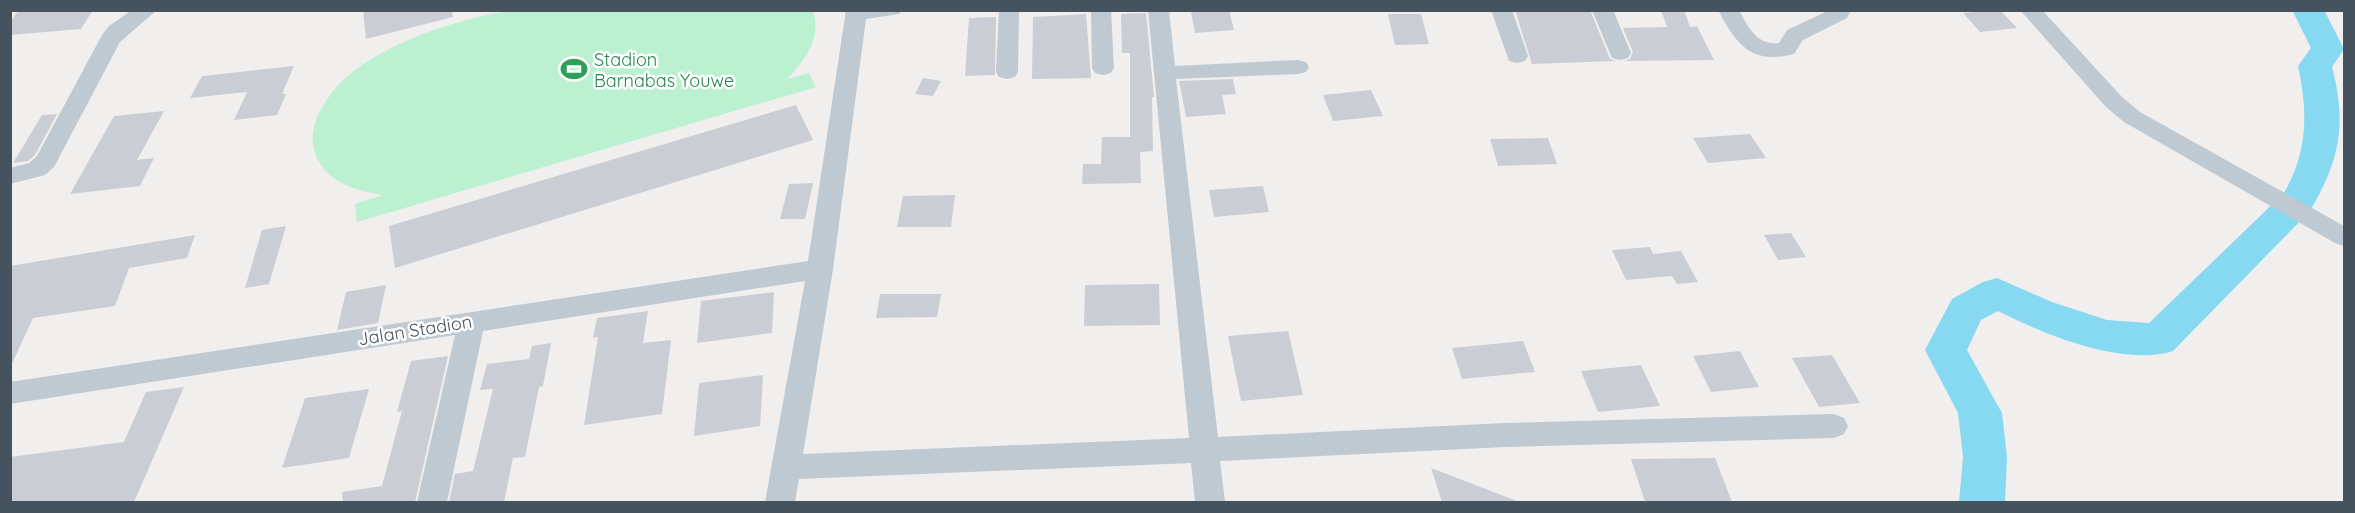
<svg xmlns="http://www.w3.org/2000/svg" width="2355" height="513" font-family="Quicksand,sans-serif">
  <rect width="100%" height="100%" fill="#f1eeee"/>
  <!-- green -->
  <path fill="#bbf1d0" d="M 813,11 C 822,38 805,60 787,79 L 809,73 L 816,87 L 357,222 L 355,204 L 383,195 C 359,192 326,182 316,156 C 307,134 317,112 331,94 C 366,48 454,19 509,11 C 537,7 575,10 604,10 C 674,10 743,10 813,11 Z"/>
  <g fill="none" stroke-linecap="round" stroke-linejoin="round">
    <!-- river -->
    <path fill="#86d9f0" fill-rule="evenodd" d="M 2292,10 L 2324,10 L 2344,49 L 2332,67 C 2347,124 2340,160 2310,211 L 2173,351 C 2122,367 2043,334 1998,311 L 1981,320 L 1967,350 L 2002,413 L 2007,457 L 2005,502 L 1959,502 L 1963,457 L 1958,413 L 1925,350 L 1952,299 L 1983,282 L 1997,278 L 2052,302 L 2107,320 L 2149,323 L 2284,193 C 2308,152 2308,111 2298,66 L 2311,48 Z"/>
  </g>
  <!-- building -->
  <path fill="#cbcdd4" d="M 19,10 L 93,10 L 81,29 L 10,35 L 10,22 Z
    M 363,10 L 452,10 L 453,17 L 366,39 Z
    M 1229,10 L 1234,30 L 1195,33 L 1191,12 Z
    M 1515,10 L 1590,10 L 1610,59 L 1616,61 L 1532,64 Z
    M 1661,10 L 1684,10 L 1690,27 L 1697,26 L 1714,60 L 1625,61 L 1630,59 L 1633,52 L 1623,28 L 1667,27 Z
    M 2000,10 L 2017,28 L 1980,32 L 1963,13 Z
    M 1146,13 L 1154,97 L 1152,97 L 1153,151 L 1140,152 L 1141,183 L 1082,184 L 1083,164 L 1101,164 L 1102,137 L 1130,137 L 1130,53 L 1122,53 L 1121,14 Z
    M 1086,14 L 1091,78 L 1032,79 L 1033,17 Z
    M 1388,14 L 1421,14 L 1429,44 L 1395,45 Z
    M 996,17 L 995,75 L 965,76 L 969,18 Z
    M 294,66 L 282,94 L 286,94 L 277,115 L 234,120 L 247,92 L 190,98 L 202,76 Z
    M 923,78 L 941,81 L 933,96 L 915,94 Z
    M 1233,79 L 1236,94 L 1222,95 L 1226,114 L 1186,117 L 1179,81 Z
    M 1371,90 L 1383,116 L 1333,121 L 1323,95 Z
    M 796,105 L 813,140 L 395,268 L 389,226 Z
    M 164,111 L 137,160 L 154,158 L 140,186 L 70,194 L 114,116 Z
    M 57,114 L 35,155 L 28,161 L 13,163 L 42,115 Z
    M 1750,134 L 1766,158 L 1708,163 L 1693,138 Z
    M 1548,138 L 1557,164 L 1498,166 L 1490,139 Z
    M 813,183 L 805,219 L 780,219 L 789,184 Z
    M 1263,186 L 1269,212 L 1214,217 L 1209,190 Z
    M 955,195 L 951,227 L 897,227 L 903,196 Z
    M 286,226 L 269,284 L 245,288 L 262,230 Z
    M 1791,233 L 1806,257 L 1778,260 L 1764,235 Z
    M 195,235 L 187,258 L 129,268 L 115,306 L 33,318 L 10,368 L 10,266 Z
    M 1650,247 L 1653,254 L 1681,251 L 1698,282 L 1677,284 L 1672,276 L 1626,280 L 1612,250 Z
    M 1159,284 L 1160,325 L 1084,326 L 1085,285 Z
    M 386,285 L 378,323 L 337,330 L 346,292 Z
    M 774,292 L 772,333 L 697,343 L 701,301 Z
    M 880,294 L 941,294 L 937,317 L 876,318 Z
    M 648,311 L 643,343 L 671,340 L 662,414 L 584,425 L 598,337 L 593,338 L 597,318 Z
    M 1288,331 L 1303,395 L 1241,401 L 1228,336 Z
    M 1523,341 L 1535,372 L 1462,379 L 1452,348 Z
    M 551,343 L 543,386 L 539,387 L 525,457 L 513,458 L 504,502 L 449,502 L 455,474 L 473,471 L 493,389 L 480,390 L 487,364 L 529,359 L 532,346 Z
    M 1740,351 L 1759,387 L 1711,392 L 1693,356 Z
    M 1832,355 L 1860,403 L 1819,407 L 1792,358 Z
    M 448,356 L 415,502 L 343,502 L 342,492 L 382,486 L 402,411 L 397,412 L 411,361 Z
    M 1641,365 L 1660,406 L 1598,412 L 1581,371 Z
    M 763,375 L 760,426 L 694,436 L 699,383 Z
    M 184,387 L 134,502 L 10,502 L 10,457 L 124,442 L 146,392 Z
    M 369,389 L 349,458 L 282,468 L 305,398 Z
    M 1715,458 L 1732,502 L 1645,502 L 1631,459 Z
    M 1431,468 L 1517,501 L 1517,502 L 1442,502 Z"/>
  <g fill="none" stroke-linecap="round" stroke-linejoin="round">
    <!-- street -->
    <path fill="#bec9d1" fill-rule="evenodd" d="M 132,10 L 157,10 L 120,42 L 54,167 L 45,175 L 10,184 L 10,168 L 29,163 L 37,156 L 102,35 L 109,26 Z
      M 846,10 L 902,10 L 899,14 L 866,19 L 833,269 L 803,454 L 1189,438 L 1148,10 L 1169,10 L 1175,66 L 1298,60 L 1306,62 L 1309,67 L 1306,72 L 1298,74 L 1176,79 L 1218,437 L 1505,423 L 1834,414 L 1844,418 L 1848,426 L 1844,434 L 1834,438 L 1505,447 L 1220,461 L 1225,502 L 1195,502 L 1191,463 L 799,479 L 795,502 L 765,502 L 805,281 L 483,331 L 447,502 L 417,502 L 455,335 L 10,404 L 10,382 L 808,261 Z
      M 999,10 L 1019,10 L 1018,72 L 1015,77 L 1007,79 L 999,77 L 996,72 Z
      M 1091,10 L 1111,10 L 1114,68 L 1111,73 L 1103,75 L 1095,73 L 1092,68 Z
      M 1491,10 L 1512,10 L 1528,56 L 1525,61 L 1517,63 L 1509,61 Z
      M 1592,10 L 1613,10 L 1631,53 L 1628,58 L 1620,60 L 1612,58 Z
      M 1718,10 L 1739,10 C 1748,27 1757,46 1779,43 L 1787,30 L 1830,10 L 1851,10 L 1847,18 L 1803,40 L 1794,54 C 1751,65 1737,45 1718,10 Z
      M 2020,10 L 2042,10 L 2122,97 L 2140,112 L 2344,226 L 2344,246 L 2335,243 L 2124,122 L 2106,107 Z"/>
  </g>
  <!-- icons -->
  <defs>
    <g id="stadium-bare" transform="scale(2.07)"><path d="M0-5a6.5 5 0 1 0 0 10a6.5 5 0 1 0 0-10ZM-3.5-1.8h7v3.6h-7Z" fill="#2e9e5b" stroke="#fff" stroke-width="2.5" paint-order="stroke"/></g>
  </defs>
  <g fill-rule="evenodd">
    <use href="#stadium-bare" x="574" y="69"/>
  </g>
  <g text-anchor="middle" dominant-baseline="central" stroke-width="5" stroke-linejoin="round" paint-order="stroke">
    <!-- leisure labels -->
    <g font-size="18" fill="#27864d" stroke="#fff" text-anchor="start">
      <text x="594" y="59">Stadion<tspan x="594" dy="21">Barnabas Youwe</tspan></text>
    </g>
    <!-- street labels -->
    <g font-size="18" fill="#46525d" stroke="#fff">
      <text transform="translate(415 330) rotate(-9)">Jalan Stadion</text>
    </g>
  </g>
  <!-- border -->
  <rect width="2355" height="513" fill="none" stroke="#46525d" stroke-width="24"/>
</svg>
